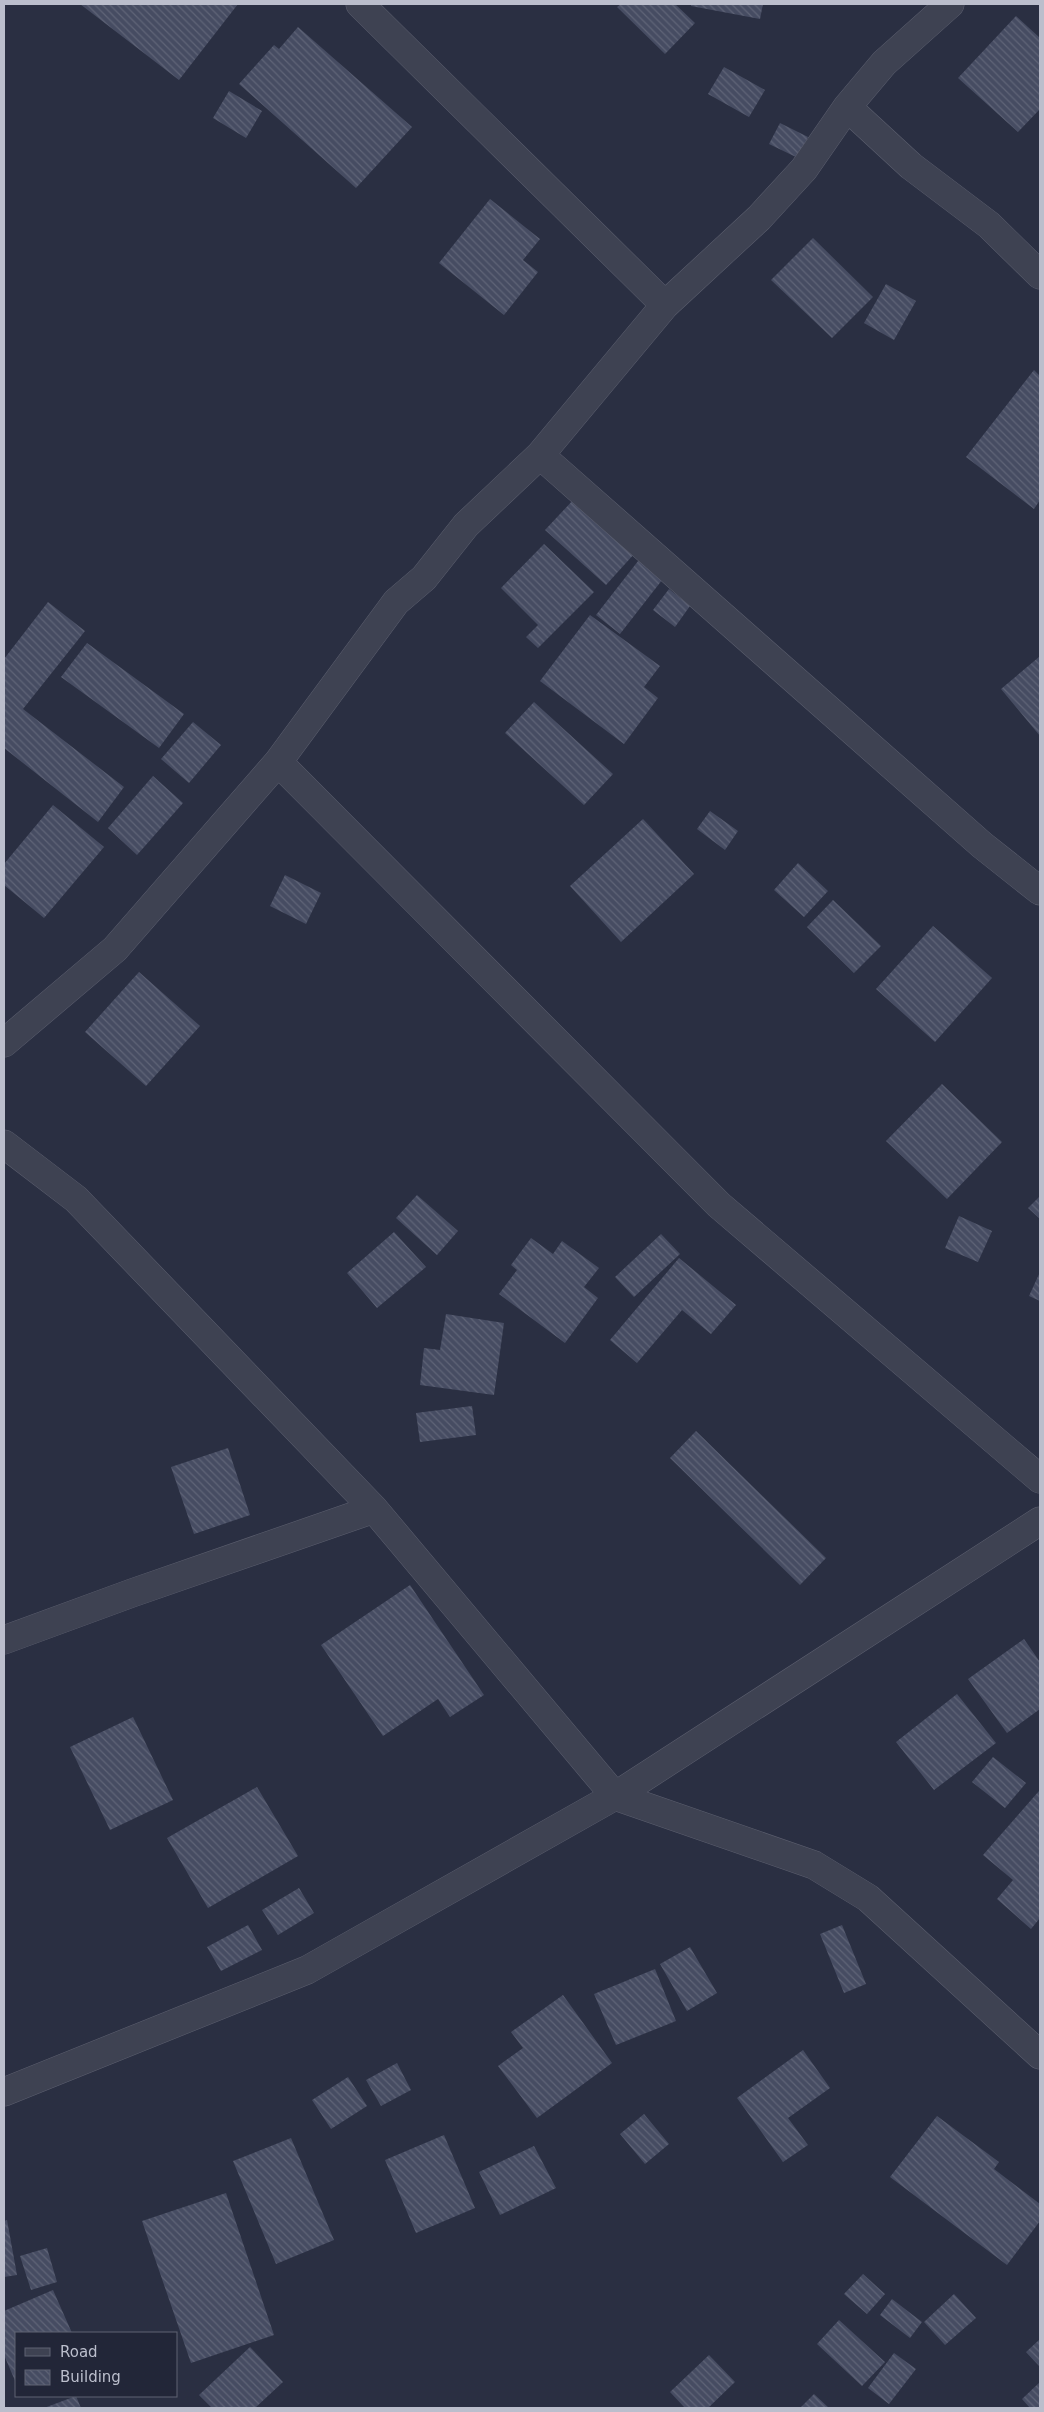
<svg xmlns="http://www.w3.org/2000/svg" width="1044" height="2412" font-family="'DejaVu Sans',sans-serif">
  <defs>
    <pattern id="building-back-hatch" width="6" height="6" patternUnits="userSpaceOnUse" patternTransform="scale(1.25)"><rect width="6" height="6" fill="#464c62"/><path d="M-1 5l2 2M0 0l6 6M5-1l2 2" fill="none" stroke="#5f6477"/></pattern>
  </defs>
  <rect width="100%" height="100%" fill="#2a2f42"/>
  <!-- building -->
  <path fill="url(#building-back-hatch)" d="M 80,4 L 238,4 L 179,80 Z
    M 621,4 L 675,4 L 695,23 L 665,54 L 617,7 Z
    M 691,4 L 763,4 L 760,19 L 691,6 Z
    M 1016,16 L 1040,38 L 1040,109 L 1018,132 L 958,78 Z
    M 298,27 L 412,127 L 356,188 L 239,84 L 274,45 L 279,49 Z
    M 724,67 L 765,90 L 749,117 L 708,94 Z
    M 229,91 L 262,111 L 246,138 L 213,118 Z
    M 780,123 L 808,137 L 798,158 L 769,144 Z
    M 490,199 L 540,239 L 523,260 L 538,272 L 504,315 L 439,263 Z
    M 813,238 L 873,297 L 832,338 L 771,280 Z
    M 886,284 L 916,301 L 894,340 L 864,323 Z
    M 1034,370 L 1040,376 L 1040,500 L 1034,509 L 966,457 Z
    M 575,498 L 635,553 L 606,585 L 545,530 Z
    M 544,544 L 594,592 L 538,648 L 526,637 L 538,625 L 501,588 Z
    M 642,556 L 666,575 L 620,634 L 596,615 Z
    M 669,589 L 690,606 L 675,627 L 653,610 Z
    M 48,602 L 85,631 L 23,709 L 124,787 L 98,822 L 4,748 L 4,659 Z
    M 590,615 L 660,666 L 644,687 L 658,698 L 624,744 L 540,681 Z
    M 87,643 L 184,714 L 159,748 L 61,677 Z
    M 1039,657 L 1040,658 L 1040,736 L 1001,689 Z
    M 534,702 L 613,774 L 584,805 L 505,733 Z
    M 193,722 L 221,745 L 189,783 L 161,759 Z
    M 153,776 L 183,803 L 137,855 L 108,828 Z
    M 53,805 L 104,847 L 44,918 L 4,885 L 4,864 Z
    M 710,811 L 738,831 L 725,850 L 697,829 Z
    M 643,819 L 694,874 L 621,942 L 570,886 Z
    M 798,863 L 828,891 L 804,917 L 774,890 Z
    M 285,875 L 321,893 L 306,924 L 270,906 Z
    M 833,900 L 881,946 L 854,973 L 807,927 Z
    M 933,926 L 992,978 L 935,1042 L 876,989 Z
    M 139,972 L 200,1026 L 146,1086 L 85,1032 Z
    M 942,1084 L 1002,1142 L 947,1199 L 886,1141 Z
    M 417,1195 L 458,1231 L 437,1255 L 396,1218 Z
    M 1040,1196 L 1040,1219 L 1028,1208 Z
    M 959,1216 L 992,1231 L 978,1262 L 945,1248 Z
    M 394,1232 L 426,1267 L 377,1308 L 347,1273 Z
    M 661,1234 L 680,1254 L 634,1297 L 615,1277 Z
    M 531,1238 L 553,1254 L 562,1241 L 599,1268 L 584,1287 L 598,1298 L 565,1343 L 499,1294 L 517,1270 L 511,1265 Z
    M 679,1258 L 736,1305 L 711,1334 L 682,1310 L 637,1363 L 610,1340 Z
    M 1040,1272 L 1040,1301 L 1029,1296 Z
    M 446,1314 L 504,1323 L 494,1395 L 420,1385 L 424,1348 L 440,1350 Z
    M 472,1406 L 476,1435 L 420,1442 L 416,1413 Z
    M 696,1431 L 826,1558 L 800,1585 L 670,1458 Z
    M 228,1448 L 250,1515 L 194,1534 L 171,1467 Z
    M 410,1585 L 484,1695 L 450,1717 L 438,1699 L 383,1736 L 321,1645 Z
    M 1024,1639 L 1040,1662 L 1040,1709 L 1007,1733 L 968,1679 Z
    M 957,1694 L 996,1743 L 934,1790 L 896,1742 Z
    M 133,1717 L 173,1800 L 110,1830 L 70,1747 Z
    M 993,1757 L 1026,1783 L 1005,1808 L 972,1782 Z
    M 257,1787 L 298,1856 L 208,1908 L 167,1838 Z
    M 1039,1791 L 1040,1918 L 1031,1929 L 997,1899 L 1013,1880 L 983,1855 Z
    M 299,1888 L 314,1913 L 278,1935 L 262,1910 Z
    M 248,1925 L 262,1950 L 221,1971 L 207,1947 Z
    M 842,1925 L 866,1984 L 844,1993 L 820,1934 Z
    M 690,1947 L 717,1993 L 687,2011 L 660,1964 Z
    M 655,1969 L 676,2021 L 616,2045 L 594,1994 Z
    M 563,1995 L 612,2063 L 537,2118 L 498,2066 L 523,2048 L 511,2032 Z
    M 803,2050 L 830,2088 L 788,2118 L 808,2145 L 783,2162 L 737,2098 Z
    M 397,2063 L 411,2090 L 381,2106 L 366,2080 Z
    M 348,2077 L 367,2106 L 331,2129 L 312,2100 Z
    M 644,2114 L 669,2144 L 645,2164 L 620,2134 Z
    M 937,2116 L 999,2162 L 994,2169 L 1040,2204 L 1040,2221 L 1007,2265 L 890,2177 Z
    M 444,2135 L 475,2208 L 416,2233 L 385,2160 Z
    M 291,2138 L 334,2240 L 276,2264 L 233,2161 Z
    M 534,2146 L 556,2188 L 500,2215 L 479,2172 Z
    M 226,2193 L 274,2335 L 191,2363 L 142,2221 Z
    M 7,2220 L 17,2275 L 4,2277 L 4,2221 Z
    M 47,2248 L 57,2282 L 31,2290 L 20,2256 Z
    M 863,2274 L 885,2294 L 867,2314 L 844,2294 Z
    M 53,2290 L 72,2333 L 16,2333 L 16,2383 L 4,2355 L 4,2311 Z
    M 954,2294 L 976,2318 L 945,2345 L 924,2322 Z
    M 892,2299 L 922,2322 L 910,2338 L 880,2315 Z
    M 839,2320 L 885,2362 L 862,2386 L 817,2344 Z
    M 1040,2339 L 1040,2367 L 1026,2352 Z
    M 250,2347 L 283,2382 L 255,2408 L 212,2408 L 199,2395 Z
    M 894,2353 L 916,2369 L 889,2404 L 868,2388 Z
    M 709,2355 L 735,2382 L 708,2408 L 685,2408 L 670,2392 Z
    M 1040,2382 L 1040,2408 L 1030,2408 L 1022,2399 Z
    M 814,2394 L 829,2408 L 800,2408 Z
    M 76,2396 L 81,2408 L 44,2408 Z"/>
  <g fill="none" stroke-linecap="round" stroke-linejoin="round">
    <!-- minor casing -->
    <g stroke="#5c5f6f" stroke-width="29">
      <path id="minor" d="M 360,4 L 665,305
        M 847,107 L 911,166 L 989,225 L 1040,275
        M 540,455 L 982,845 L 1040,891
        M 278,762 L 719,1205 L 1040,1479
        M 4,1043 L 115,949 L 278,762 L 396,602 L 424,578 L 466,525 L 540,455 L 665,305 L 759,218 L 804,169 L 847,107 L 884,63 L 950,4
        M 4,1144 L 76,1199 L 374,1509 L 615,1796 L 814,1865 L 868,1898 L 1040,2055
        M 4,1640 L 132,1593 L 374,1509
        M 4,2092 L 307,1970 L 615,1796 L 1040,1521"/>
    </g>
    <!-- minor -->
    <use href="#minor" stroke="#3e4252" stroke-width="28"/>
  </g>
  <!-- border -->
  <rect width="1044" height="2412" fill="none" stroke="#bbbecc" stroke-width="10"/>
  <!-- legend -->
  <rect x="15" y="2332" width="162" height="65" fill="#222638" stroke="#5f6373"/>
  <rect x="25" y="2348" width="25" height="8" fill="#3e4252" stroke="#5f6373"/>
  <text x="60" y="2357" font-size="15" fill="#bbbecc">Road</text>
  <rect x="25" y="2370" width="25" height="15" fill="url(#building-back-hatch)" stroke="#5f6373"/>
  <text x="60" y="2382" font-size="15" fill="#bbbecc">Building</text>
</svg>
